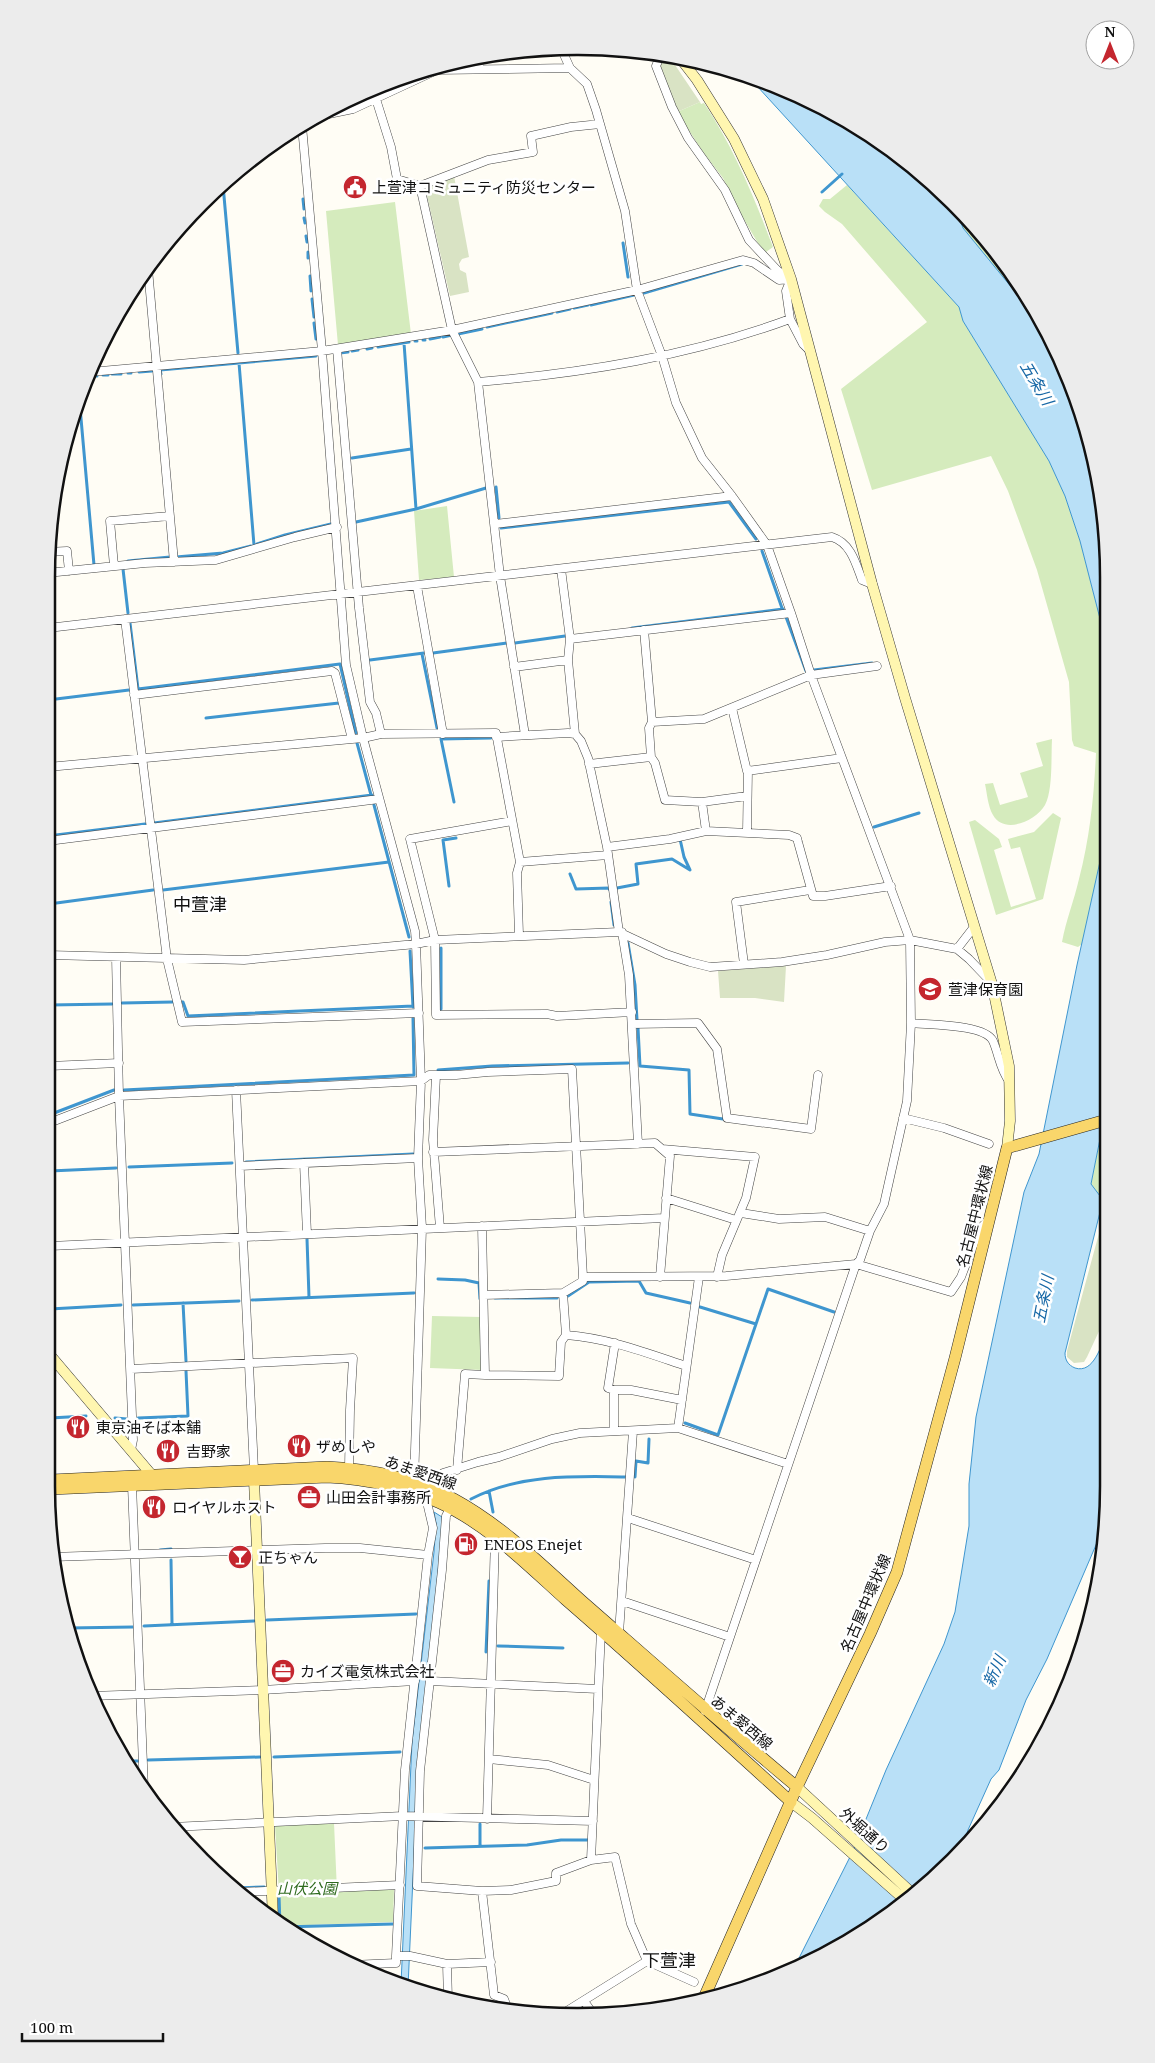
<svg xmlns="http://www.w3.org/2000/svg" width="1155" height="2063" font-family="'Noto Serif','Noto Sans JP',serif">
  <rect width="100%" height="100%" fill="#fffdf5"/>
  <!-- green -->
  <path fill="#d5ebbd" d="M 700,102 L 701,104 L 704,103 C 734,148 754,197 773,247 L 766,252 L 759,245 L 739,211 L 723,178 L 703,152 L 677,112 Z
    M 847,185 L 959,307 L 963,321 L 1049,461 L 1065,496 L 1080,541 L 1105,638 L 1105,839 L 1082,944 L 1078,947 L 1062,942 C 1066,920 1074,901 1079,879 C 1090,837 1094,796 1096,753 L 1074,746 L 1072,740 L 1069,682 L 1037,570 L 1008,491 L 991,456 L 872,490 L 841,389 L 927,322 L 842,224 L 825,212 L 819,206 L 823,199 L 830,199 Z
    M 395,202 L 411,334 L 338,345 L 326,211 Z
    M 954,203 L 1019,283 L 1060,365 L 1016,293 L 1020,289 L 1012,288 L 963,228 Z
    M 447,506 L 454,577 L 419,580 L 414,511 Z
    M 1052,739 C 1051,757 1053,790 1045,805 C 1036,821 1004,835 993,815 C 988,807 987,793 985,784 L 993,783 L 1000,805 L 1028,797 L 1020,773 L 1043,766 L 1036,743 Z
    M 1053,813 L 1061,818 L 1043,899 L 996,915 L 969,822 L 975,820 L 999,839 L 1002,847 L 994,850 L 1011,907 L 1036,899 L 1020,847 L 1011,849 L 1008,839 L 1034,832 Z
    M 1106,1109 L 1107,1186 L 1103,1200 L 1091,1184 Z
    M 432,1316 L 482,1317 L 483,1370 L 430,1368 Z
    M 334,1823 L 337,1891 L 394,1889 L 393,1922 L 281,1926 L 275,1826 Z"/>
  <!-- cemetery -->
  <path fill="#d9e3c4" d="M 671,59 L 700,102 L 677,112 L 659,64 Z
    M 454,176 L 469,257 L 462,259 L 459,264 L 460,270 L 466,273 L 469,292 L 450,296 L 425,187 Z
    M 786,966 L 784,1002 L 755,998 L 720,998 L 718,971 Z
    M 1107,1204 L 1107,1314 L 1087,1357 L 1084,1362 L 1074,1363 L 1067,1357 L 1067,1351 Z"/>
  <!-- water -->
  <path fill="#b9e0f7" stroke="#3f96cf" d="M 746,74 L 843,118 L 953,202 L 963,228 L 1012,288 L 1018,286 L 1020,289 L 1016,293 L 1060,365 L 1080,406 L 1104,508 L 1105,638 L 1080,541 L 1065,496 L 1049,461 L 963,321 L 959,307 Z
    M 1105,839 L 1106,1109 L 1091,1184 L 1103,1200 L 1065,1353 C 1065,1360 1068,1365 1075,1368 C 1094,1374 1101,1345 1107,1332 L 1108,1517 L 1047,1659 L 1026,1700 L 999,1770 L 991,1779 L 968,1830 L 961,1852 L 928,1885 L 843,1945 L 793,1970 L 853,1851 L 886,1770 L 944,1644 L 955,1612 L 969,1526 L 969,1484 L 976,1417 L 1024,1192 L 1039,1154 L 1077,965 Z
    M 434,1512 L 442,1517 L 442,1529 L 416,1811 L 408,1987 L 401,1984 L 412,1742 L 434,1552 L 436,1523 Z"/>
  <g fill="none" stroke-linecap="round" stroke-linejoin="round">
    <!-- stream -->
    <path stroke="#3f96cf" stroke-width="3" d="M 223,185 L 238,353
      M 822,192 L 842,174
      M 303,199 L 304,209
      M 304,218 L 305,223
      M 306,236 L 307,242
      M 623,243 L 628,277
      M 308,252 L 308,258
      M 310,276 L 311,291
      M 644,293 L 742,264
      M 312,299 L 314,317
      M 591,305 L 634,295
      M 574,308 L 588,305
      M 557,312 L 570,309
      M 314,323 L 316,339
      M 487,327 L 552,313
      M 458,334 L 482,329
      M 443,337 L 452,335
      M 430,339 L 440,337
      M 423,340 L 425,340
      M 415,341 L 417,341
      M 404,343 L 416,509
      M 378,347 L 409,342
      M 367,349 L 372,348
      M 352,351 L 358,350
      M 340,353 L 348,352
      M 239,363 L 254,545
      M 139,372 L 152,371
      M 128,373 L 131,373
      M 112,374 L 121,374
      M 161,374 L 160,370 L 316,356
      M 103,375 L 108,375
      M 88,376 L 97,376
      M 79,396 L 94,565
      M 352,458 L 411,449
      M 496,487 L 499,518
      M 356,522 L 416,509 L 486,488
      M 501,528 L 729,502 L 756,539
      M 257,544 L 285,535 L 331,524
      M 762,551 L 783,611
      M 176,553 L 176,557 L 223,553 L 251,546
      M 128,561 L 170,557
      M 123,569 L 128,613
      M 786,617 L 806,671
      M 130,623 L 138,689 L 340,664 L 356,734
      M 632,628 L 783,609
      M 515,643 L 565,636
      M 433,653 L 507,643
      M 422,654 L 437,728
      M 370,660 L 424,653
      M 814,670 L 872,663
      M 48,700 L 129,690
      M 206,718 L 339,703
      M 357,743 L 371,795
      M 454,802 L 441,739 L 491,738
      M 374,805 L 409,937
      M 154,823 L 372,795
      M 874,827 L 919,813
      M 48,836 L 145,824
      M 570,874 L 576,889 L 609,888 L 610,890
      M 449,886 L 443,840 L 456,838
      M 617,888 L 638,884 L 636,864 L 672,859 L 690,870 L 684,857 L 680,839
      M 163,890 L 389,862
      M 611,902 L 614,925
      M 49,904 L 153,890
      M 628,943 L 635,985 L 637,1020
      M 441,948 L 441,1009
      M 410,951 L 413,1007
      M 182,1002 L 183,1002 L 188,1016 L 413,1006
      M 122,1003 L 173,1002
      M 49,1005 L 112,1004
      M 638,1028 L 640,1066 L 689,1070 L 690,1114 L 723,1119
      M 438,1070 L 492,1066 L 628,1063
      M 124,1090 L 414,1075 L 413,1018
      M 49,1115 L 114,1090
      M 246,1162 L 413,1154
      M 129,1167 L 232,1163
      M 50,1171 L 116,1168
      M 307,1239 L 309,1297
      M 438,1279 L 465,1280 L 479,1283 L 480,1299
      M 568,1296 L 589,1282 L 639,1281 L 646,1293 L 690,1303
      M 495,1298 L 557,1298
      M 252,1300 L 414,1293
      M 183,1303 L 186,1361
      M 133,1305 L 239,1301
      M 700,1307 L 756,1324
      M 50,1309 L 121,1305
      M 50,1418 L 86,1416
      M 115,1418 L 127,1419
      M 138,1418 L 188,1416 L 186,1371
      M 685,1423 L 718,1435 L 768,1289 L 834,1312
      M 635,1477 L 636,1461 L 648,1463 L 649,1439
      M 489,1491 L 493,1512
      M 471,1499 C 519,1474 575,1476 627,1477
      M 160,1550 L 171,1549
      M 171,1560 L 172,1624
      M 267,1620 L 416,1614
      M 144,1626 L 254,1621
      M 68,1628 L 133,1627
      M 498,1646 L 563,1648
      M 486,1652 L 489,1581
      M 274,1757 L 400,1752
      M 148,1760 L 260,1757
      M 126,1761 L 138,1761
      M 480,1846 L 480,1824
      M 425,1848 L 527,1845 L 561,1840 L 588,1840
      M 235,1888 L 264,1887
      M 279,1895 L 280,1926
      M 283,1927 L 393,1924"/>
    <!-- street casing -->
    <g stroke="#444" stroke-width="9">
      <path id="street" d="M 561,48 L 570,68 L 587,84 L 596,110 L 625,211 L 637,290 L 662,356 L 676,403 L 702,458 L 732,496 L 767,545 L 791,613 L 811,675 L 910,940 L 911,1023 L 907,1101 L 884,1204 L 870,1231 L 860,1260 L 856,1264 L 705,1711
        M 661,54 L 656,66 L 672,107 L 688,138 L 725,190 L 749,240 L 778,271 L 791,279
        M 478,58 L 479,68
        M 376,99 L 391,147 L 397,179 L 420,186 L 452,330 L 478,382 L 500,576 L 525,735
        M 319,116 L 353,109 L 437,70 L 570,68
        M 302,126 L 322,351 L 346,665 L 363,738 L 415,931 L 416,944 L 421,1081 L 418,1158 L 422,1228 L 414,1483
        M 420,186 L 488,160 L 533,152 L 531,136 L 571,127 L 600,124
        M 148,269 L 174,562
        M 790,319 L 786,291 L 791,279
        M 337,349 L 359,608 L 370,702 L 376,713 L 381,734
        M 90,372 L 322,351 L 452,330 L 637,290 L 743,260 L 754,263 L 779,280 L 791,279
        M 478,382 C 584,373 690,356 790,319 L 803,344 L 809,350
        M 495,524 L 732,496
        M 47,552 L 67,551 L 69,571
        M 114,566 L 110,521 L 170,516
        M 561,569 L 570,639 L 791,613
        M 47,573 L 145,563 L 216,560 L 295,537 L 337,527
        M 417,586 L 443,734
        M 125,619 L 167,959 L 182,1022 L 419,1013
        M 48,628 L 832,537 C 851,543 856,564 862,580 L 872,584
        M 644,630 L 652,722 L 704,719 L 811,675 L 877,666
        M 568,660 L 575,734
        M 514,667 L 568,660 L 570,639
        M 134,695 L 332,671 L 335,673 L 352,739
        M 732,708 L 747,771 L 842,758
        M 496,737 L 568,733 L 575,734 L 581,741 L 588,758 L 607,847 L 619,932
        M 651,757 L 649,728 L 652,722
        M 589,764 L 651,757 L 655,763 L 665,800 L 702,802 L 706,831
        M 48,767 L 363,738 L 381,734 L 496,733 L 520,862 L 517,873 L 519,935
        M 702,802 L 747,796
        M 512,821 L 410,839 L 435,940 L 436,1015 L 547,1014 L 557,1016 L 632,1012
        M 747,832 L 748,770
        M 48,841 L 379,799
        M 607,847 L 670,839 L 706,831 L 789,835 L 797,838 L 798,842 L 813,896 L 825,896 L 891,886
        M 520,862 L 608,855
        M 622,932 L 629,975 L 638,1144
        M 957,949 L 974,927
        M 49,955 L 244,960 L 416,944 L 435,940 L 619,932 L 666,954 L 690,962 L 710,967 L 782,962 L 827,955 L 885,942 L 910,940 L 957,949 L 969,959 L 991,982
        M 116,957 L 119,1096 L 133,1440 L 131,1450
        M 744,964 L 736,902 L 810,890
        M 911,1023 C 929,1025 985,1024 993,1041 C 999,1055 1000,1069 1009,1081
        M 632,1024 L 698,1023 L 717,1049 L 727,1118 L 811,1129 L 818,1075
        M 49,1066 L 119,1063
        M 436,1075 L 433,1140 L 440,1228
        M 236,1090 L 254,1470
        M 903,1118 L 944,1128 L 989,1144
        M 49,1123 L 119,1096 L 421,1081 L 429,1075 L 456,1075 L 488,1072 L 572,1069 L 583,1277 L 726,1276 L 856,1264 L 951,1292 L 961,1277 L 979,1230 L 989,1219
        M 662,1149 L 755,1157 L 746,1198 L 722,1255 L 717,1277
        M 433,1152 L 655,1143 L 670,1156 L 660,1277
        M 304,1163 L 307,1234
        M 240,1166 L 418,1158
        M 666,1198 L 736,1220
        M 741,1213 L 779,1219 L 825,1217 L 870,1231
        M 50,1246 L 664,1218
        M 484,1295 L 563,1293 L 583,1281 L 583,1277
        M 566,1335 C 608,1338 647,1353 686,1366
        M 131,1369 L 353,1358 L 350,1410 L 349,1468
        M 485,1375 L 559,1376 L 561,1342 L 566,1335 L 563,1293
        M 614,1390 L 631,1390 L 682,1400
        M 678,1428 L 699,1277
        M 614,1431 L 614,1390 L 608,1388 L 615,1343
        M 457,1470 L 465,1374 L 485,1375 L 482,1226
        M 132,1485 L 144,1790
        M 434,1489 L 443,1473 L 478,1462 L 499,1457 L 552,1439 L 580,1433 L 678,1428 L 788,1464
        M 426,1498 L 433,1528 L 428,1555
        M 450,1508 L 446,1516 L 442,1570 L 420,1771 L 417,1886 L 482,1891 L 511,1890 L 556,1881 L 556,1873 L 591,1860 L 615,1857 L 631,1924 L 647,1961 L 694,1982
        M 628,1518 L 756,1560
        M 51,1557 L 325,1548 L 360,1548 L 428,1555 L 405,1770 L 396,1956
        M 622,1601 L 730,1637
        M 619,1633 L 633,1431
        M 430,1681 L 598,1689
        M 91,1696 L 262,1690 L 415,1681
        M 489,1759 L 548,1765 L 594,1780
        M 487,1819 L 495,1537
        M 172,1827 L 403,1816 L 593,1821
        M 591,1860 L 601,1630
        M 482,1891 L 494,1995 L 504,1999 L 509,2012
        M 240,1892 L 400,1885
        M 447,1964 L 448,2000
        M 351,1965 L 396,1963 L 396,1956 L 410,1956 L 447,1964 L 491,1962
        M 584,2001 L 594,2015
        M 562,2014 L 647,1961"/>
    </g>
    <!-- secondary casing -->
    <g stroke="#333" stroke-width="11">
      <path id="secondary" d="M 680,58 L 697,80 L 734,139 L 763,199 L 791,279 L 872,584 L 905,698 L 992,984 L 1009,1066 L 1010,1121 L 1007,1148
        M 50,1355 L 156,1480
        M 254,1480 L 273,1919
        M 797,1787 L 914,1895
        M 791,1802 L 812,1818 L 906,1901"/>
    </g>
    <!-- primary casing -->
    <g stroke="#222" stroke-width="12">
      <path id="primary" d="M 51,1480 L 327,1467 C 371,1469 415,1478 454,1499 C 502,1525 542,1565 582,1601 C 653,1663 724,1726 797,1787
        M 51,1489 L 327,1477 C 366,1479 405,1487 440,1503 C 488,1525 527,1565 566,1600 C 642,1666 716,1734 791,1802
        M 703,2000 L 797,1787 L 870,1634 L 897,1572 L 955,1358 L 1007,1148 L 1106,1120"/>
    </g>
    <!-- street -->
    <use href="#street" stroke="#fff" stroke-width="8"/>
    <!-- secondary -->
    <use href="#secondary" stroke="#fff6b0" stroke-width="10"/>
    <!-- primary -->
    <use href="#primary" stroke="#f9d66b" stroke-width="11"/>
  </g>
  <!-- icons -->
  <defs>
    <g id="civic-disc" transform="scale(1.25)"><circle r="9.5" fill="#c4262e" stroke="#fff"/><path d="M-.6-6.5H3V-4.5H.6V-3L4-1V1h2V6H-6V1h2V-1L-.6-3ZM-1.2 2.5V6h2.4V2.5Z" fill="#fff"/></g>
    <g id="school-disc" transform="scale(1.25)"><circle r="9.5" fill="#c4262e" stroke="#fff"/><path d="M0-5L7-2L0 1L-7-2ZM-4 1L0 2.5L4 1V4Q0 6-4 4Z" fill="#fff"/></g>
    <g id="restaurant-disc" transform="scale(1.25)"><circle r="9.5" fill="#c4262e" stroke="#fff"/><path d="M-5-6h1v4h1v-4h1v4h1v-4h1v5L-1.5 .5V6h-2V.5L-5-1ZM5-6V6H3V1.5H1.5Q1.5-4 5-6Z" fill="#fff"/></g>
    <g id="office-disc" transform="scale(1.25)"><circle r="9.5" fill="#c4262e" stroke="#fff"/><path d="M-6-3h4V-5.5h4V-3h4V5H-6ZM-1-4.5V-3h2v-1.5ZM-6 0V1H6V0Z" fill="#fff"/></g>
    <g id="fuel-disc" transform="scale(1.25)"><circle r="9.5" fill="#c4262e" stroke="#fff"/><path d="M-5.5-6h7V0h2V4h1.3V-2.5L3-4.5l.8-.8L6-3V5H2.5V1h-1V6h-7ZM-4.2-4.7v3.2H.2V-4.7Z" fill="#fff"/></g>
    <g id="bar-disc" transform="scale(1.25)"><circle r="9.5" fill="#c4262e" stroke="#fff"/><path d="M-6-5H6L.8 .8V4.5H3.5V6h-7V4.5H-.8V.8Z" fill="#fff"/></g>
  </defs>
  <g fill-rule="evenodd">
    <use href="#civic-disc" x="355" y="187"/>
    <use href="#school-disc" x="930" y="989"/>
    <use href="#restaurant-disc" x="78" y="1427"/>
    <use href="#restaurant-disc" x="299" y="1446"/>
    <use href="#restaurant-disc" x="168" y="1451"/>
    <use href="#office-disc" x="309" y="1497"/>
    <use href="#restaurant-disc" x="154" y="1507"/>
    <use href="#fuel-disc" x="466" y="1544"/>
    <use href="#bar-disc" x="240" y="1557"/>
    <use href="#office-disc" x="283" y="1671"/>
  </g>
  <g text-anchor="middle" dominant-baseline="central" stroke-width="5" stroke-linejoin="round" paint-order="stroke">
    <!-- poi labels -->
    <g font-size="15" fill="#111" stroke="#fff" text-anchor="start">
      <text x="372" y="187">上萱津コミュニティ防災センター</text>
      <text x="948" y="989">萱津保育園</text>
      <text x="96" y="1427">東京油そば本舗</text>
      <text x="316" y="1446">ザめしや</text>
      <text x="186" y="1451">吉野家</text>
      <text x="326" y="1497">山田会計事務所</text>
      <text x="172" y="1507">ロイヤルホスト</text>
      <text x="484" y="1544">ENEOS Enejet</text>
      <text x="258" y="1557">正ちゃん</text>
      <text x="300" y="1671">カイズ電気株式会社</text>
    </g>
    <!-- street labels -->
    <g font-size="15" fill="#111" stroke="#fff">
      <text transform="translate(974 1216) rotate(-76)">名古屋中環状線</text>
      <text transform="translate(421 1472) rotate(19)">あま愛西線</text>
      <text transform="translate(865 1603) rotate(-67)">名古屋中環状線</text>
      <text transform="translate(742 1722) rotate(40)">あま愛西線</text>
      <text transform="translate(865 1830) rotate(42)">外堀通り</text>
    </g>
    <!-- park labels -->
    <g font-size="15" font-style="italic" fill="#2f6b1f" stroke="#fff">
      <text x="307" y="1888">山伏公園</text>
    </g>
    <!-- water labels -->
    <g font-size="16" font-style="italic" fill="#1768a6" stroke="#fff">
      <text transform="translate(1037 383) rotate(59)">五条川</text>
      <text transform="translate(1043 1299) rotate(-79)">五条川</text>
      <text transform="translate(994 1671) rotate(-66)">新川</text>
    </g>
    <!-- quarter labels -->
    <g font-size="18" fill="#111" stroke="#fff">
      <text x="200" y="904">中萱津</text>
      <text x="669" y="1960">下萱津</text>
    </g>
  </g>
  <!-- crop -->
  <path d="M0 0H1155V2063H0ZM577 55H578A522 522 0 0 1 1100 577V1486A522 522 0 0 1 578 2008H577A522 522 0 0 1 55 1486V577A522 522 0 0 1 577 55Z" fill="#ececec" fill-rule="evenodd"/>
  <path fill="none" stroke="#111" stroke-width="2.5" d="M577 55H578A522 522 0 0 1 1100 577V1486A522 522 0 0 1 578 2008H577A522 522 0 0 1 55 1486V577A522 522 0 0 1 577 55Z"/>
  <!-- north arrow -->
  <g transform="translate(1110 45)"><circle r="24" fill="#ffffff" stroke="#a0a0a0"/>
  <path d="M0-4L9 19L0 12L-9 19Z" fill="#c4262e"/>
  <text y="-8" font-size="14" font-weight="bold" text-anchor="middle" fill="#111111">N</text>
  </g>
  <!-- scale -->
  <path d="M22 2033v8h141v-8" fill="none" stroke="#111111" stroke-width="2.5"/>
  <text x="30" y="2033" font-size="15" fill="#111111" stroke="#ffffff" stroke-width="4" paint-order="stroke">100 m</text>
</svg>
